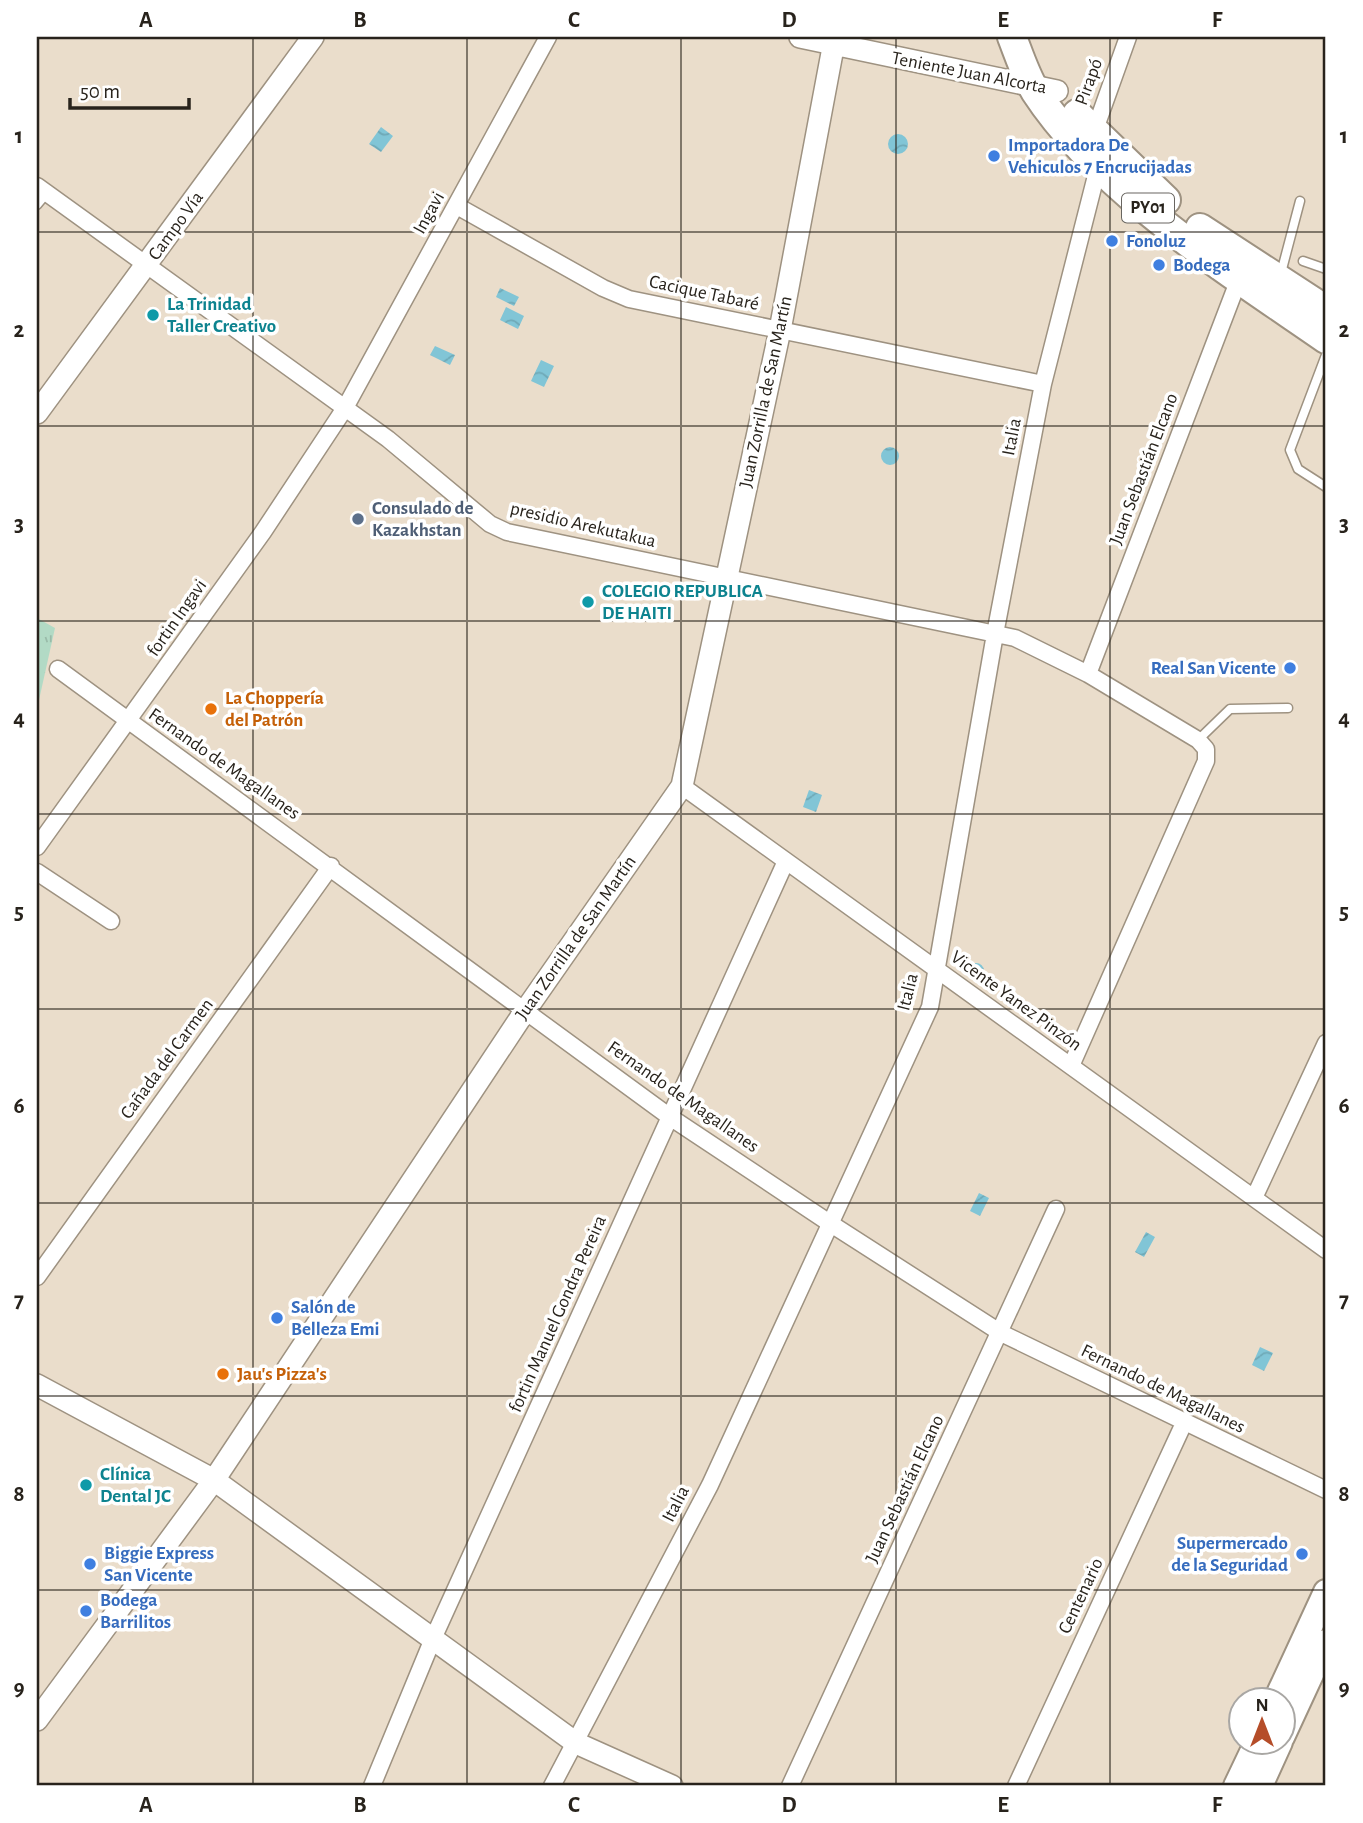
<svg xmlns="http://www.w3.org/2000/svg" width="1363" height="1823" font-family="'Alegreya Sans',sans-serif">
  <defs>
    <pattern id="grass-tufts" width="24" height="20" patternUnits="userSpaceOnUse" patternTransform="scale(1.75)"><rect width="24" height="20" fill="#b2dac5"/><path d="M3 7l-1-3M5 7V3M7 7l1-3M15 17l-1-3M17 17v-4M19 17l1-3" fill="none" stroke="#99bba9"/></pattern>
    <pattern id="water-waves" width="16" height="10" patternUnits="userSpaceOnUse" patternTransform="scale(1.75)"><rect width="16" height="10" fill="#81c5d6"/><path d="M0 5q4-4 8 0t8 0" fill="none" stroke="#6fa9b7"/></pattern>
  </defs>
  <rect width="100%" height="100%" fill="#eaddcb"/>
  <!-- grass -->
  <path fill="url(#grass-tufts)" d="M 37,618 L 55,628 L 37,709 Z"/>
  <!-- water -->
  <path fill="url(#water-waves)" d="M 381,127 L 393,136 L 381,152 L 369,144 Z
    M888 144a10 10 0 1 1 20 0a10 10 0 1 1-20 0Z
    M 500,288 L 519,297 L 514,306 L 496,297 Z
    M 506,307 L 524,316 L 518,329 L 500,320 Z
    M 435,346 L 455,355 L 450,365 L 430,355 Z
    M 541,360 L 554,366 L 544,387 L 531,381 Z
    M881 456a9 9 0 1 1 18 0a9 9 0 1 1-18 0Z
    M 809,790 L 822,795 L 816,812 L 803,807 Z
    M968 971a8 8 0 1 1 16 0a8 8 0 1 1-16 0Z
    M 979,1193 L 989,1198 L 980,1216 L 970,1211 Z
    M 1146,1232 L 1155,1237 L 1144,1257 L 1135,1252 Z
    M 1260,1347 L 1273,1353 L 1264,1371 L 1252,1365 Z"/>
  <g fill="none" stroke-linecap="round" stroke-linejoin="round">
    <!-- lane casing -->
    <g stroke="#9e9281" stroke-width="11">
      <path id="lane" d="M 37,205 L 47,193
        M 1303,261 L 1326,269
        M 1281,273 L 1300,201
        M 1326,355 L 1290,450 L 1298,469 L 1326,487
        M 1198,740 L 1230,709 L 1288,708"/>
    </g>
    <!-- street casing -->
    <g stroke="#9e9281" stroke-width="19">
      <path id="street" d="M 1093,135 L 1128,37
        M 37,186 L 388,439 L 490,524 L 507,532 L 1015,638 L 1088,674 L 1198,740 L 1206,749 L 1206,761 L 1071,1066
        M 457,206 L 603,288 L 629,299 L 1043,384
        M 58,669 L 670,1117 L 828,1222 L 1001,1333 L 1326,1490
        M 1088,674 L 1239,279
        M 682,786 L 1326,1250
        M 37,847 L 263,532 L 345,408 L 548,37
        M 37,872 L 111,921
        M 1254,1198 L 1326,1043
        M 37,1277 L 331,866
        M 372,1786 L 432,1641 L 786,861
        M 552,1786 L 710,1485 L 930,1007 L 995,634 L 1043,384 L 1099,164
        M 790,1786 L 1056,1209
        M 1016,1786 L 1184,1423"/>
    </g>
    <!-- secondary casing -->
    <g stroke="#9e9281" stroke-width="24">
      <path id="secondary" d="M 800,37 L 1057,91
        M 37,413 L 313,37
        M 37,1385 L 214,1480 L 576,1743 L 672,1786
        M 37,1720 L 214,1480 L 525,1011 L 682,786 L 780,330 L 835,37"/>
    </g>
    <!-- primary casing -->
    <g stroke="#9e9281" stroke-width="28">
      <path id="primary" d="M 1276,1700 L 1326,1592
        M 1282,1737 L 1326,1642
        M 1236,1786 L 1257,1742
        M 1260,1786 L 1280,1742"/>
    </g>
    <!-- highway casing -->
    <g stroke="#9e9281" stroke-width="32">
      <path id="highway" d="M 1012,37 C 1019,55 1025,74 1035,91 C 1101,192 1228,271 1326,339
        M 1077,114 L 1166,200
        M 1200,228 L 1326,310"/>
    </g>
    <!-- lane -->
    <use href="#lane" stroke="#fff" stroke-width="8"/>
    <!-- street -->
    <use href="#street" stroke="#fff" stroke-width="16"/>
    <!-- secondary -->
    <use href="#secondary" stroke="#fff" stroke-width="21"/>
    <!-- primary -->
    <use href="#primary" stroke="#fff" stroke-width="24"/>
    <!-- highway -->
    <use href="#highway" stroke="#fff" stroke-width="28"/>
  </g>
  <!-- grid -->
  <path fill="none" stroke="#28231c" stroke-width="2" stroke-opacity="0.55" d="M 253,37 L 253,1786M 467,37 L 467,1786M 681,37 L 681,1786M 896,37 L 896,1786M 1110,37 L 1110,1786M 37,232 L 1326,232M 37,426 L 1326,426M 37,621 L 1326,621M 37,814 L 1326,814M 37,1009 L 1326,1009M 37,1203 L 1326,1203M 37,1396 L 1326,1396M 37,1590 L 1326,1590"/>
  <!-- markers -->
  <g fill="#3f7fe0" stroke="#fff" stroke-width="2.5">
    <circle cx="994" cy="156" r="7"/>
    <circle cx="1112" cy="241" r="7"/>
    <circle cx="1159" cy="265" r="7"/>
    <circle cx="1290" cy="668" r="7"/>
    <circle cx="277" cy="1318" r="7"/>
    <circle cx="1302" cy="1554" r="7"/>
    <circle cx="90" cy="1564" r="7"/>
    <circle cx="86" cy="1611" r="7"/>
  </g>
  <g fill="#0f9aa8" stroke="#fff" stroke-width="2.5">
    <circle cx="153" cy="315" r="7"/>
    <circle cx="588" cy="602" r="7"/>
    <circle cx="86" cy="1485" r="7"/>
  </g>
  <circle fill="#5c6f8a" stroke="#fff" stroke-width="2.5" cx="358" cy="519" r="7"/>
  <g fill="#e8710a" stroke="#fff" stroke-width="2.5">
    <circle cx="211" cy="709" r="7"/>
    <circle cx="223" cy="1374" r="7"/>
  </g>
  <g text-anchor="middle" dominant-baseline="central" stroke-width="7" stroke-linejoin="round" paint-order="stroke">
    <!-- shield labels -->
    <rect fill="#fff" stroke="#686560" stroke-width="2" x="1122" y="193.5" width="52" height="29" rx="5"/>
    <g font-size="18" font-weight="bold" fill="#28231c">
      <text x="1148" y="208">PY01</text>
    </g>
    <!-- street labels -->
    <g font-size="19" fill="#28231c" stroke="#fff">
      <text transform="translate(969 73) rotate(11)">Teniente Juan Alcorta</text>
      <text transform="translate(1089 82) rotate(-70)">Pirapó</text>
      <text transform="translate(429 213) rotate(-61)">Ingavi</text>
      <text transform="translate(176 226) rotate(-54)">Campo Vía</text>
      <text transform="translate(704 293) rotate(12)">Cacique Tabaré</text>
      <text transform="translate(766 392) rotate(-78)">Juan Zorrilla de San Martín</text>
      <text transform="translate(1012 437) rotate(-79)">Italia</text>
      <text transform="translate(1144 469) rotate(-69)">Juan Sebastián Elcano</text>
      <text transform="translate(583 525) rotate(13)">presidio Arekutakua</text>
      <text transform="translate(177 618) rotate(-55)">fortin Ingavi</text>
      <text transform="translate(224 764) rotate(35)">Fernando de Magallanes</text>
      <text transform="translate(576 938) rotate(-55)">Juan Zorrilla de San Martín</text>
      <text transform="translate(908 992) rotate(-76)">Italia</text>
      <text transform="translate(1016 1001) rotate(36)">Vicente Yanez Pinzón</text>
      <text transform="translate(167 1059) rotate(-54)">Cañada del Carmen</text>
      <text transform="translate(683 1097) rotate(35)">Fernando de Magallanes</text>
      <text transform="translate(558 1314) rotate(-66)">fortin Manuel Gondra Pereira</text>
      <text transform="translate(1163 1389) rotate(26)">Fernando de Magallanes</text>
      <text transform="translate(905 1489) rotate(-65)">Juan Sebastián Elcano</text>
      <text transform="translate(676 1504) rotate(-63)">Italia</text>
      <text transform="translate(1081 1596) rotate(-65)">Centenario</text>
    </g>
    <!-- shop labels -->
    <g font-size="19" font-weight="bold" fill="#366cbe" stroke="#fff" text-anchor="start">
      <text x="1008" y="145">Importadora De<tspan x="1008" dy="22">Vehiculos 7 Encrucijadas</tspan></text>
      <text x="1126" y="241">Fonoluz</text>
      <text x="1173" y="265">Bodega</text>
      <text x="1276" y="668" text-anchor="end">Real San Vicente</text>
      <text x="291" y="1307">Salón de<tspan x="291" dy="22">Belleza Emi</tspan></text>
      <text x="1288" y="1543" text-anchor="end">Supermercado<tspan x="1288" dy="22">de la Seguridad</tspan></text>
      <text x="104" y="1553">Biggie Express<tspan x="104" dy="22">San Vicente</tspan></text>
      <text x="100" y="1600">Bodega<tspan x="100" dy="22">Barrilitos</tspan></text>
    </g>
    <!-- culture labels -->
    <g font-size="19" font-weight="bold" fill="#0d838f" stroke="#fff" text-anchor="start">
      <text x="167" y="304">La Trinidad<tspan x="167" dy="22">Taller Creativo</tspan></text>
      <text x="602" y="591">COLEGIO REPUBLICA<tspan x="602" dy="22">DE HAITI</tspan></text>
      <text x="100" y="1474">Clínica<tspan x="100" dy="22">Dental JC</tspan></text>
    </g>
    <!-- service labels -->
    <g font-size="19" font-weight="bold" fill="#4e5e75" stroke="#fff" text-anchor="start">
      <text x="372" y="508">Consulado de<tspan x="372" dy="22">Kazakhstan</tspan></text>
    </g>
    <!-- food labels -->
    <g font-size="19" font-weight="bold" fill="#c56008" stroke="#fff" text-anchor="start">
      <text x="225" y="698">La Choppería<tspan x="225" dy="22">del Patrón</tspan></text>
      <text x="237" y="1374">Jau's Pizza's</text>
    </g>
  </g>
  <!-- border -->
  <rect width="1363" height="1823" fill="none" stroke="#ffffff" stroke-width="77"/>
  <!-- north arrow -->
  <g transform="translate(1262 1721)"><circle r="33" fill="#ffffff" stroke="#a9a7a4" stroke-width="2"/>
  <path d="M0-5L12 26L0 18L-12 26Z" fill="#b54d29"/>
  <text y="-10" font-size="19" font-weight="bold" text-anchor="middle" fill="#28231c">N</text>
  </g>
  <!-- scale -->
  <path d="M70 98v10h119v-10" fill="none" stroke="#28231c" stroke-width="3.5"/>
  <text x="80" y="98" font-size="21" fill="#28231c" stroke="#ffffff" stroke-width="5" paint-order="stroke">50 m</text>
  <rect x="38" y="38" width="1286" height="1746" fill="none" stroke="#28231c" stroke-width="2.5"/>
  <g font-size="23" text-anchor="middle" font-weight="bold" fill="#28231c">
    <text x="146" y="27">A</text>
    <text x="360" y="27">B</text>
    <text x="574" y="27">C</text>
    <text x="789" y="27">D</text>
    <text x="1003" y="27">E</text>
    <text x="1217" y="27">F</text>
    <text x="19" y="143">1</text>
    <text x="1344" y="143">1</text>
    <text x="19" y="337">2</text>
    <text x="1344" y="337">2</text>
    <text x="19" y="531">3</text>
    <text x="1344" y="531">3</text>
    <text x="19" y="725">4</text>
    <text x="1344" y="725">4</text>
    <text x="19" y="919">5</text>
    <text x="1344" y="919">5</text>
    <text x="19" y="1113">6</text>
    <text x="1344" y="1113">6</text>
    <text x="19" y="1307">7</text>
    <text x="1344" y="1307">7</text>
    <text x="19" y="1501">8</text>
    <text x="1344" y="1501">8</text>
    <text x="19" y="1695">9</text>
    <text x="1344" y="1695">9</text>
    <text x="146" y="1812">A</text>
    <text x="360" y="1812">B</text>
    <text x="574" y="1812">C</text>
    <text x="789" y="1812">D</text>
    <text x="1003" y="1812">E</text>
    <text x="1217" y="1812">F</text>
  </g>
</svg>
